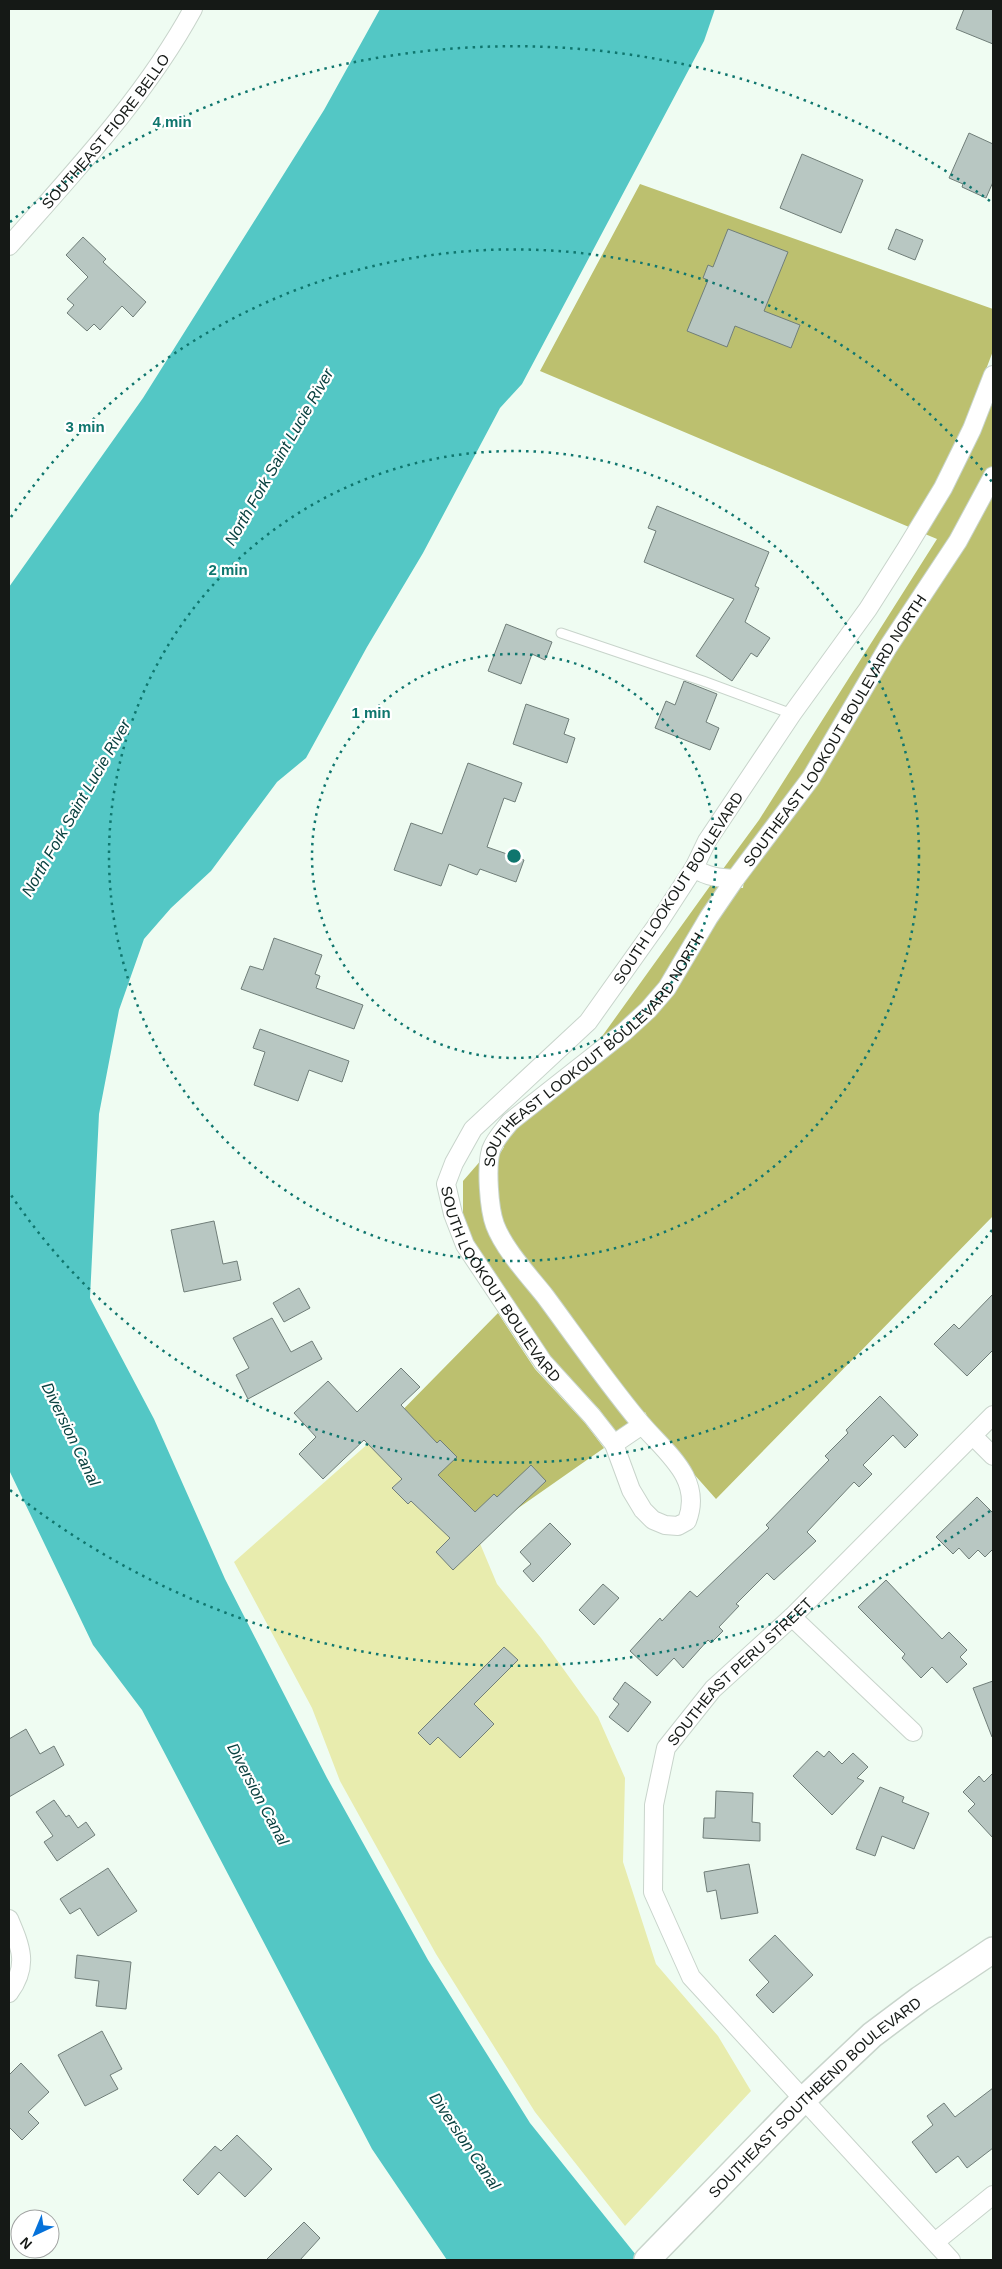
<svg xmlns="http://www.w3.org/2000/svg" width="1002" height="2269" font-family="Arial,sans-serif">
  <rect width="100%" height="100%" fill="#effcf2"/>
  <!-- green -->
  <path fill="#e8ecae" d="M 379,1434 L 468,1515 L 497,1584 L 541,1638 L 598,1717 L 625,1778 L 623,1862 L 656,1964 L 718,2036 L 751,2091 L 625,2226 L 535,2112 L 436,1954 L 340,1781 L 312,1708 L 234,1562 Z"/>
  <!-- forest -->
  <path fill="#bcc06f" d="M 640,184 L 993,309 L 993,351 L 964,427 L 935,484 L 909,527 L 540,371 Z
    M 993,400 L 993,1216 L 716,1499 L 654,1429 L 645,1412 L 616,1432 L 599,1409 L 550,1356 L 473,1240 L 463,1214 L 463,1181 L 483,1158 L 494,1163 L 504,1147 L 497,1143 L 540,1102 L 603,1035 L 710,886 L 743,888 L 745,870 L 723,869 L 759,820 L 937,539 L 925,534 C 952,491 975,447 993,400 Z
    M 498,1313 L 535,1369 L 585,1423 L 604,1448 L 490,1528 L 379,1434 Z"/>
  <!-- water -->
  <path fill="#53c7c5" d="M 380,9 L 715,9 L 704,41 L 522,384 L 500,408 L 423,553 L 367,647 L 306,758 L 277,782 L 211,871 L 171,908 L 144,939 L 119,1010 L 99,1114 L 90,1298 L 154,1419 L 225,1579 L 327,1778 L 428,1960 L 530,2123 L 640,2260 L 447,2260 L 372,2149 L 142,1710 L 93,1645 L 9,1470 L 9,587 L 143,398 L 324,110 Z"/>
  <!-- building -->
  <path fill="#b8c7c2" stroke="#707e79" d="M 964,9 L 993,9 L 993,44 L 956,29 Z
    M 969,133 L 993,144 L 993,182 L 986,198 L 962,187 L 963,184 L 949,178 Z
    M 802,154 L 863,180 L 841,233 L 780,208 Z
    M 728,229 L 788,252 L 764,311 L 800,325 L 791,348 L 735,326 L 727,347 L 687,331 L 708,280 L 703,278 L 708,265 L 713,267 Z
    M 896,229 L 923,240 L 915,260 L 888,249 Z
    M 83,237 L 106,259 L 103,262 L 146,302 L 133,317 L 122,306 L 100,330 L 94,324 L 87,331 L 67,313 L 74,305 L 67,299 L 88,277 L 66,255 Z
    M 657,506 L 769,552 L 755,586 L 759,588 L 745,622 L 770,638 L 757,657 L 751,653 L 732,681 L 696,656 L 734,599 L 644,562 L 656,531 L 648,528 Z
    M 506,624 L 552,642 L 545,660 L 532,654 L 521,684 L 488,671 Z
    M 684,681 L 717,694 L 706,722 L 719,728 L 710,750 L 655,728 L 666,701 L 675,705 Z
    M 526,704 L 569,719 L 564,734 L 575,738 L 567,763 L 513,744 Z
    M 468,763 L 522,783 L 515,802 L 504,798 L 487,847 L 524,860 L 516,882 L 480,869 L 477,875 L 449,864 L 441,886 L 394,870 L 411,823 L 442,834 Z
    M 274,938 L 322,955 L 315,974 L 320,976 L 316,988 L 363,1005 L 354,1029 L 241,989 L 250,966 L 263,970 Z
    M 260,1029 L 349,1061 L 342,1082 L 309,1070 L 298,1101 L 254,1085 L 265,1052 L 253,1048 Z
    M 214,1221 L 223,1264 L 237,1261 L 241,1280 L 184,1292 L 171,1230 Z
    M 299,1288 L 310,1308 L 284,1322 L 273,1303 Z
    M 993,1294 L 993,1350 L 967,1376 L 934,1344 L 954,1324 L 959,1329 Z
    M 272,1318 L 291,1352 L 312,1341 L 322,1359 L 248,1399 L 236,1375 L 249,1368 L 233,1338 Z
    M 401,1368 L 420,1387 L 401,1405 L 437,1443 L 440,1440 L 457,1457 L 438,1475 L 475,1512 L 494,1494 L 497,1497 L 531,1465 L 546,1481 L 453,1570 L 436,1552 L 450,1538 L 411,1501 L 408,1504 L 392,1488 L 402,1479 L 364,1440 L 323,1479 L 299,1454 L 316,1437 L 294,1413 L 328,1381 L 357,1412 Z
    M 880,1396 L 918,1435 L 905,1448 L 893,1435 L 863,1465 L 872,1474 L 859,1487 L 854,1482 L 807,1532 L 816,1541 L 774,1580 L 767,1573 L 736,1604 L 739,1606 L 719,1627 L 723,1631 L 711,1643 L 708,1640 L 683,1668 L 674,1658 L 657,1676 L 630,1651 L 660,1618 L 662,1621 L 690,1591 L 697,1597 L 769,1528 L 766,1525 L 829,1460 L 825,1456 L 848,1433 L 846,1430 Z
    M 977,1497 L 993,1513 L 993,1549 L 985,1557 L 978,1550 L 969,1559 L 959,1548 L 953,1554 L 936,1537 Z
    M 550,1523 L 571,1544 L 533,1582 L 523,1571 L 531,1564 L 520,1552 Z
    M 886,1580 L 942,1639 L 949,1632 L 967,1650 L 960,1657 L 967,1664 L 947,1683 L 932,1667 L 921,1678 L 902,1658 L 905,1654 L 858,1607 Z
    M 603,1584 L 619,1598 L 594,1625 L 579,1610 Z
    M 504,1647 L 518,1660 L 474,1704 L 494,1724 L 460,1758 L 438,1737 L 430,1745 L 418,1733 Z
    M 993,1681 L 993,1737 L 992,1737 L 973,1688 Z
    M 625,1682 L 651,1702 L 628,1732 L 609,1717 L 619,1704 L 613,1699 Z
    M 26,1729 L 40,1754 L 54,1746 L 64,1765 L 9,1797 L 9,1739 Z
    M 817,1751 L 824,1757 L 829,1751 L 842,1764 L 853,1753 L 868,1767 L 857,1778 L 864,1781 L 832,1815 L 793,1776 Z
    M 993,1773 L 993,1838 L 968,1811 L 975,1804 L 963,1792 L 979,1776 L 984,1782 Z
    M 880,1787 L 904,1797 L 902,1802 L 929,1813 L 914,1849 L 882,1836 L 875,1856 L 856,1849 Z
    M 716,1791 L 753,1793 L 752,1822 L 760,1823 L 760,1841 L 703,1838 L 704,1818 L 715,1818 Z
    M 54,1800 L 66,1817 L 69,1815 L 78,1828 L 86,1822 L 95,1835 L 57,1861 L 44,1842 L 53,1836 L 36,1812 Z
    M 749,1864 L 758,1913 L 721,1919 L 716,1890 L 707,1892 L 704,1872 Z
    M 108,1868 L 137,1911 L 98,1936 L 80,1908 L 70,1914 L 60,1899 Z
    M 775,1935 L 813,1975 L 773,2013 L 756,1995 L 769,1982 L 749,1960 Z
    M 77,1955 L 131,1962 L 126,2009 L 96,2006 L 99,1981 L 75,1978 Z
    M 102,2031 L 122,2069 L 110,2075 L 118,2089 L 85,2106 L 58,2055 Z
    M 21,2063 L 49,2092 L 28,2112 L 39,2123 L 22,2140 L 9,2127 L 9,2075 Z
    M 993,2088 L 993,2148 L 967,2168 L 958,2156 L 936,2173 L 912,2142 L 933,2125 L 927,2116 L 944,2103 L 955,2117 Z
    M 237,2135 L 272,2169 L 245,2197 L 219,2172 L 198,2195 L 183,2180 L 215,2146 L 221,2151 Z
    M 304,2222 L 320,2238 L 300,2260 L 266,2260 Z"/>
  <g fill="none" stroke-linecap="round" stroke-linejoin="round">
    <!-- lane casing -->
    <g stroke="#c8d4cb" stroke-width="11">
      <path id="lane" d="M 561,633 L 703,681 L 792,714"/>
    </g>
    <!-- street casing -->
    <g stroke="#c8d4cb" stroke-width="20">
      <g id="street">
        <path id="s1" d="M 9,246 C 75,171 145,97 193,9"/>
        <path id="s2" d="M 993,375 L 972,429 L 943,488 L 906,549 L 868,609 L 792,714 L 707,841 L 694,868 L 657,925 L 588,1022 L 473,1129 L 454,1163 L 446,1184 L 453,1214 L 465,1245 L 543,1362 L 592,1416 L 614,1444 L 631,1490 L 643,1510 L 653,1520 L 665,1525 L 678,1526 L 687,1521 C 704,1477 663,1451 638,1420 C 605,1380 576,1338 545,1296 C 529,1276 504,1249 495,1225 C 489,1209 486,1167 491,1150 C 495,1139 503,1131 510,1122 L 624,1032 L 648,1010 L 667,988 L 709,917 L 735,879 L 811,778 L 888,647 L 958,541 L 993,476"/>
        <path d="M 694,868 C 707,877 720,878 735,879"/>
        <path d="M 973,1436 L 993,1456"/>
        <path d="M 614,1444 L 642,1425"/>
        <path d="M 792,1617 L 913,1732"/>
        <path d="M 9,1919 C 21,1947 29,1966 9,1993"/>
        <path d="M 935,2242 L 993,2195"/>
        <path id="s3" d="M 951,2260 L 691,1977 L 653,1892 L 654,1805 L 666,1748 L 713,1689 L 792,1617 L 993,1415"/>
      </g>
    </g>
    <!-- secondary casing -->
    <g stroke="#c8d4cb" stroke-width="28">
      <g id="secondary">
        <path id="s4" d="M 647,2260 L 803,2100 L 872,2035 L 920,1999 L 993,1950"/>
      </g>
    </g>
    <!-- lane -->
    <use href="#lane" stroke="#fff" stroke-width="9"/>
    <!-- street -->
    <use href="#street" stroke="#fff" stroke-width="18"/>
    <!-- secondary -->
    <use href="#secondary" stroke="#fff" stroke-width="25"/>
  </g>
  <!-- distance rings -->
  <g fill="none" stroke="#0f766e" stroke-width="2.5" stroke-dasharray="2.5 5">
    <circle cx="514" cy="856" r="202"/>
    <circle cx="514" cy="856" r="405"/>
    <path d="M992 1230A607 607 0 0 1 11 1195M11 517A607 607 0 0 1 992 482"/>
    <path d="M990 1511A810 810 0 0 1 10 1490M10 222A810 810 0 0 1 990 201"/>
  </g>
  <g text-anchor="middle" dominant-baseline="central" stroke-width="4.5" stroke-linejoin="round" paint-order="stroke">
    <!-- street labels -->
    <g font-size="15" fill="#151916" stroke="#fff">
      <text stroke="none"><textPath href="#s1" startOffset="150">SOUTHEAST FIORE BELLO</textPath></text>
      <text stroke="none"><textPath href="#s2" startOffset="2406">SOUTHEAST LOOKOUT BOULEVARD NORTH</textPath></text>
      <text transform="translate(678 888) rotate(-57)">SOUTH LOOKOUT BOULEVARD</text>
      <text stroke="none"><textPath href="#s2" startOffset="2001">SOUTHEAST LOOKOUT BOULEVARD NORTH</textPath></text>
      <text stroke="none"><textPath href="#s2" startOffset="1099">SOUTH LOOKOUT BOULEVARD</textPath></text>
      <text stroke="none"><textPath href="#s3" startOffset="729">SOUTHEAST PERU STREET</textPath></text>
      <text stroke="none"><textPath href="#s4" startOffset="234">SOUTHEAST SOUTHBEND BOULEVARD</textPath></text>
    </g>
    <!-- water labels -->
    <g font-size="16" font-style="italic" fill="#0a4140" stroke="#fff">
      <text transform="translate(279 457) rotate(-60)">North Fork Saint Lucie River</text>
      <text transform="translate(76 808) rotate(-60)">North Fork Saint Lucie River</text>
      <text transform="translate(71 1434) rotate(64)">Diversion Canal</text>
      <text transform="translate(258 1794) rotate(62)">Diversion Canal</text>
      <text transform="translate(465 2141) rotate(56)">Diversion Canal</text>
    </g>
  </g>
  <circle cx="514" cy="856" r="8" fill="#0f766e" stroke="#fff" stroke-width="2.5"/>
  <g font-size="15" text-anchor="middle" font-weight="bold" fill="#0f766e" stroke="#fff" stroke-width="4.5" stroke-linejoin="round" paint-order="stroke">
    <text x="172" y="127">4 min</text>
    <text x="85" y="432">3 min</text>
    <text x="228" y="575">2 min</text>
    <text x="371" y="718">1 min</text>
  </g>
  <!-- border -->
  <rect width="1002" height="2269" fill="none" stroke="#151916" stroke-width="20"/>
  <!-- north arrow -->
  <g transform="translate(35 2234) rotate(224)"><circle r="24" fill="#ffffff" stroke="#a1a3a2"/>
  <path d="M0-4L9 19L0 12L-9 19Z" fill="#0572da"/>
  <text y="-8" font-size="14" font-weight="bold" text-anchor="middle" fill="#151916">N</text>
  </g>
</svg>
